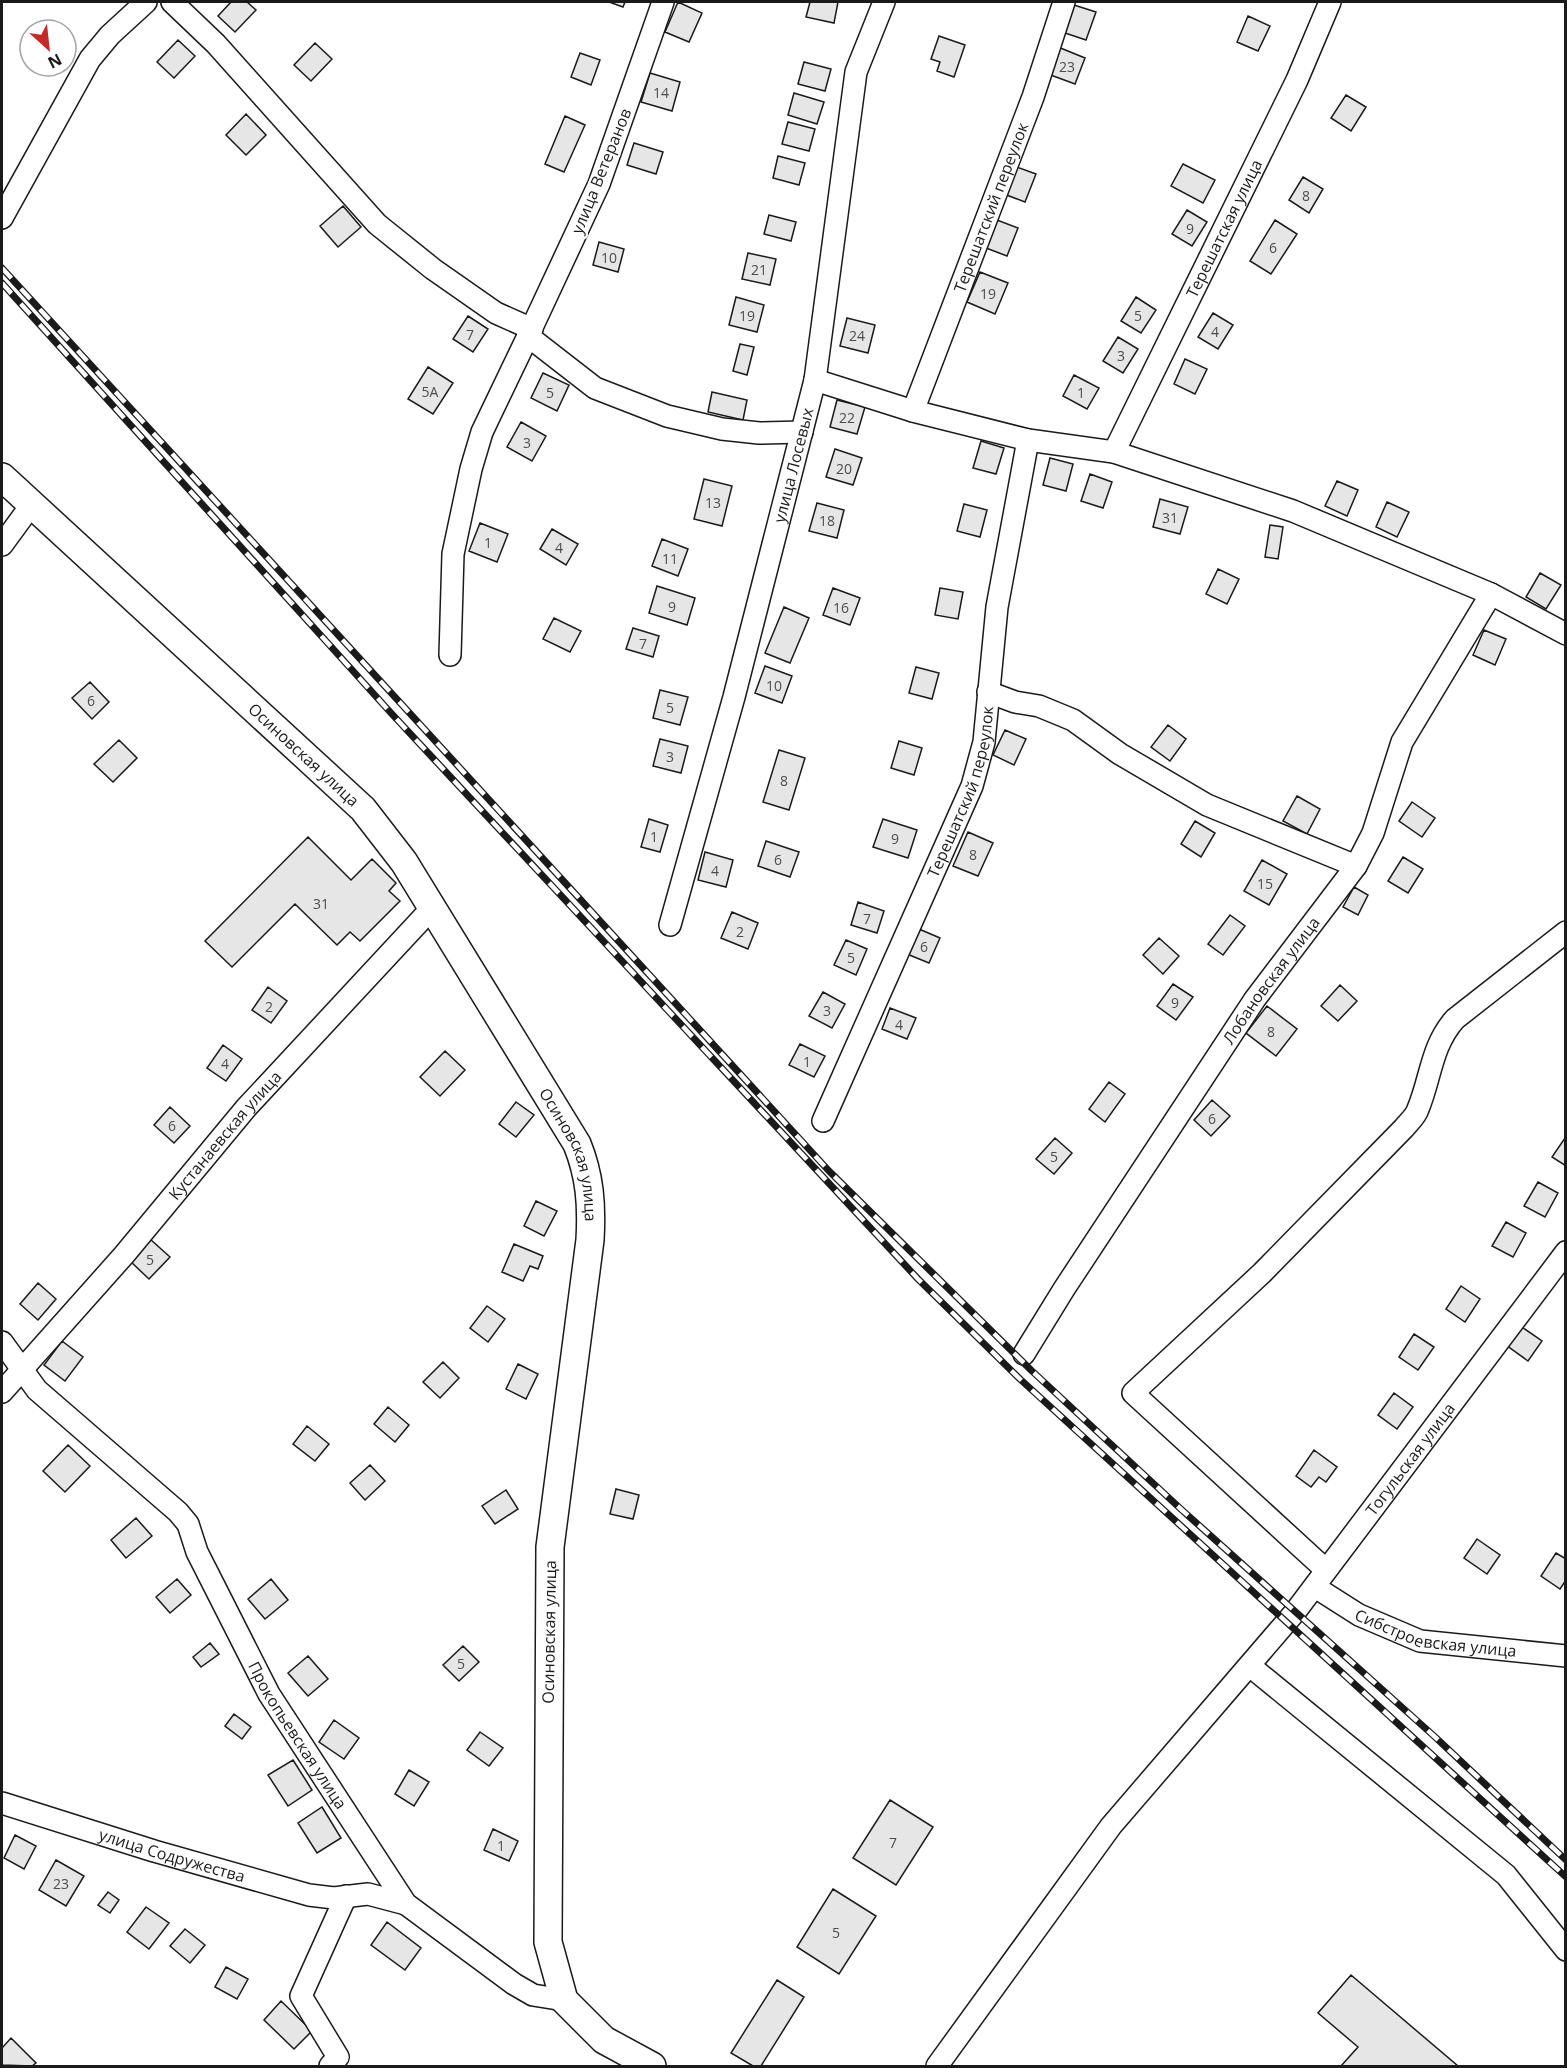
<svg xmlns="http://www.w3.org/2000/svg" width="1567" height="2068" font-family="'Open Sans',sans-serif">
  <rect width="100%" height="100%" fill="#fff"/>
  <!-- building -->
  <path fill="#e6e6e6" stroke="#1a1a1a" stroke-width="1.5" d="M 231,2 L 247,2 L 256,10 L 235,32 L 218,16 Z
    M 609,2 L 625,2 L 623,7 Z
    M 678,2 L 702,13 L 689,42 L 665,32 Z
    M 810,2 L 838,2 L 834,23 L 806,17 Z
    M 1074,5 L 1096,12 L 1086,40 L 1065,33 Z
    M 1248,16 L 1270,26 L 1258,51 L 1237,42 Z
    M 939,36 L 965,45 L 954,77 L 937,71 L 940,62 L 931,59 Z
    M 178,40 L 195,56 L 174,78 L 157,62 Z
    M 315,43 L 332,59 L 311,81 L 294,65 Z
    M 1058,47 L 1085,58 L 1075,84 L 1048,74 Z
    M 580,53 L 600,60 L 591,85 L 571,77 Z
    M 804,62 L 831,69 L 825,91 L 798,84 Z
    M 650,73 L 680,82 L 672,111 L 641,102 Z
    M 794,93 L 824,102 L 817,124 L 788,115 Z
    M 1346,95 L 1366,107 L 1351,131 L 1331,118 Z
    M 246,114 L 266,135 L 246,155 L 226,135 Z
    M 565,116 L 585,125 L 564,172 L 545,164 Z
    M 788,122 L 815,129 L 809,151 L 782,144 Z
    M 634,143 L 663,152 L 656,174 L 627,165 Z
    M 778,156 L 805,163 L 799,185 L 773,178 Z
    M 1183,164 L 1215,180 L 1203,203 L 1171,186 Z
    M 1014,166 L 1036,174 L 1025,202 L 1004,194 Z
    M 1303,177 L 1323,189 L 1309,213 L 1289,200 Z
    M 343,206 L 361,227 L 338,247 L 320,226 Z
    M 1187,210 L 1207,222 L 1192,246 L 1172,234 Z
    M 769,215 L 796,222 L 791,241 L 764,234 Z
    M 997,220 L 1018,228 L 1007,256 L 986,248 Z
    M 1275,220 L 1297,234 L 1271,274 L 1250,261 Z
    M 599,242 L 624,249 L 618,272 L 593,265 Z
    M 748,253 L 776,259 L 770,285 L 742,279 Z
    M 980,272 L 1008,283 L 995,314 L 967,302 Z
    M 736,297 L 764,305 L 757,332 L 729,325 Z
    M 1136,297 L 1156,310 L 1141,333 L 1121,321 Z
    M 1213,313 L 1233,325 L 1218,349 L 1198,337 Z
    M 468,316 L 488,329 L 473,352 L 453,339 Z
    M 847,318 L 875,325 L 868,353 L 840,346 Z
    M 1118,337 L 1138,349 L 1123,373 L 1103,361 Z
    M 740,344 L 754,347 L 747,375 L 733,371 Z
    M 1185,359 L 1207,369 L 1195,394 L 1174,384 Z
    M 428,367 L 453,383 L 433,414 L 408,399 Z
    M 543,373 L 569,385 L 557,411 L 531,398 Z
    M 1074,375 L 1099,388 L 1087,409 L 1063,396 Z
    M 712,392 L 747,400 L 743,420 L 708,412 Z
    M 837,400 L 865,407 L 857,434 L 830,427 Z
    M 521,422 L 546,436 L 532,461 L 507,447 Z
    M 981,441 L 1004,448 L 996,474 L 973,468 Z
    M 835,449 L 862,458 L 853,485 L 826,477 Z
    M 1050,458 L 1073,464 L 1066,491 L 1043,485 Z
    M 1090,474 L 1112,482 L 1103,508 L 1081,501 Z
    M 704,479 L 732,486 L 722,526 L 694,519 Z
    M 1337,481 L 1358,490 L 1347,516 L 1325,506 Z
    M 1160,499 L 1188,507 L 1180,534 L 1153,527 Z
    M 1387,502 L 1409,512 L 1397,537 L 1376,527 Z
    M 817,503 L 844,510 L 837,538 L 809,531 Z
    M 964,504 L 987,510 L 980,537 L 957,531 Z
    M 480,523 L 508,534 L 497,562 L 469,551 Z
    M 1270,525 L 1283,527 L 1278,559 L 1265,557 Z
    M 552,529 L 578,544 L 566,565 L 540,549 Z
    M 662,539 L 688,549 L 678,576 L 652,566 Z
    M 1218,569 L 1239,579 L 1227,604 L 1206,594 Z
    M 1540,573 L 1561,585 L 1546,609 L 1526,597 Z
    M 657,586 L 695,598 L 687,625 L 649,613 Z
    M 833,588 L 860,598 L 850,625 L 823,615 Z
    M 940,588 L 963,592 L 958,619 L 935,615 Z
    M 784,607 L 809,618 L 790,663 L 765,653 Z
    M 554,618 L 581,631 L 570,652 L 543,639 Z
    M 633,628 L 659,636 L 653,657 L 626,649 Z
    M 1484,630 L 1506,639 L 1495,665 L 1473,655 Z
    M 765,666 L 792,676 L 782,703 L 755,693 Z
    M 916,667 L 939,673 L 932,699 L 909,693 Z
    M 90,682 L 109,702 L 92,719 L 72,698 Z
    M 660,690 L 688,697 L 680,725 L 653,718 Z
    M 1168,725 L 1186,739 L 1170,761 L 1151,747 Z
    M 1005,730 L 1026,739 L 1014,765 L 993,755 Z
    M 660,739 L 688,746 L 681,773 L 653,766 Z
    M 119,740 L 137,758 L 113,782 L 94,764 Z
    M 899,741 L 922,748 L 914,775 L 891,768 Z
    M 779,750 L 805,758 L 789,810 L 763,802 Z
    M 1297,796 L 1320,809 L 1307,834 L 1283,821 Z
    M 1412,802 L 1435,818 L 1422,837 L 1399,821 Z
    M 649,819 L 668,825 L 660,852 L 641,847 Z
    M 883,819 L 917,830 L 908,858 L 873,847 Z
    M 1195,821 L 1215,833 L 1201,857 L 1181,844 Z
    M 968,832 L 993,843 L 978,876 L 953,866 Z
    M 308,837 L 351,880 L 372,859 L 396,883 L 389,891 L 400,901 L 360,941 L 350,932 L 337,945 L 295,904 L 232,967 L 205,941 Z
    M 766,841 L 799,852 L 790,877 L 758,866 Z
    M 705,852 L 733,860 L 726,887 L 698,880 Z
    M 1403,857 L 1423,869 L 1408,893 L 1388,881 Z
    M 1262,860 L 1287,874 L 1269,905 L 1244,891 Z
    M 1354,887 L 1368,895 L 1358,915 L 1343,907 Z
    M 858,902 L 884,911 L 877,933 L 851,925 Z
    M 732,912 L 758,923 L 748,949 L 721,938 Z
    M 1230,915 L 1245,926 L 1223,955 L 1208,944 Z
    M 919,929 L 940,938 L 929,963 L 907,954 Z
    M 1159,938 L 1179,956 L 1163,974 L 1143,955 Z
    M 846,940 L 867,949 L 856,975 L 834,965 Z
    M 1173,984 L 1193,997 L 1176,1020 L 1157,1006 Z
    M 1340,985 L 1357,1001 L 1338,1021 L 1321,1006 Z
    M 268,987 L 287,1001 L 271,1023 L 252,1010 Z
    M 823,992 L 845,1004 L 832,1028 L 809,1016 Z
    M 1267,1006 L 1297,1029 L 1276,1056 L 1246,1033 Z
    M 890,1008 L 916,1018 L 907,1039 L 882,1029 Z
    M 800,1044 L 825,1056 L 814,1077 L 789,1065 Z
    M 223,1045 L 242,1059 L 226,1081 L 207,1068 Z
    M 445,1051 L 465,1070 L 440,1096 L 420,1077 Z
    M 1109,1082 L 1125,1094 L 1105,1122 L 1089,1109 Z
    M 1212,1100 L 1230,1116 L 1211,1136 L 1194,1120 Z
    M 516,1102 L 534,1115 L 516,1137 L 499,1124 Z
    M 170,1107 L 190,1126 L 174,1143 L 154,1125 Z
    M 1055,1138 L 1072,1153 L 1054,1174 L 1036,1159 Z
    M 1565,1138 L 1566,1138 L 1566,1166 L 1552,1157 Z
    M 1538,1182 L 1558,1193 L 1545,1217 L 1524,1206 Z
    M 536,1201 L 557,1211 L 544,1236 L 524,1226 Z
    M 1506,1222 L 1526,1233 L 1513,1257 L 1492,1246 Z
    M 150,1239 L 170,1257 L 149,1279 L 130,1261 Z
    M 514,1244 L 543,1256 L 538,1269 L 530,1266 L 523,1281 L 502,1272 Z
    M 38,1283 L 56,1299 L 38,1320 L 20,1304 Z
    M 1461,1286 L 1480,1299 L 1465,1322 L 1446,1309 Z
    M 487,1306 L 505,1319 L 488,1342 L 470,1328 Z
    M 1519,1325 L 1542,1341 L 1528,1361 L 1506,1345 Z
    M 1414,1334 L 1434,1347 L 1418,1370 L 1399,1357 Z
    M 62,1341 L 83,1357 L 65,1381 L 44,1365 Z
    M 443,1362 L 459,1378 L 440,1398 L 423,1382 Z
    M 518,1364 L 538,1374 L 526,1399 L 506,1389 Z
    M 1394,1393 L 1413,1407 L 1397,1429 L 1378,1415 Z
    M 388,1407 L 409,1425 L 395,1442 L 374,1424 Z
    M 307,1426 L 329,1444 L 315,1461 L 293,1444 Z
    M 68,1445 L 90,1466 L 65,1492 L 43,1471 Z
    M 1314,1450 L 1337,1467 L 1326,1482 L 1319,1477 L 1311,1487 L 1296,1476 Z
    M 370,1465 L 385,1481 L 365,1500 L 350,1483 Z
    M 616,1489 L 639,1495 L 633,1519 L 610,1514 Z
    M 506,1490 L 518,1509 L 495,1524 L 482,1506 Z
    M 136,1518 L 152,1536 L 126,1558 L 111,1540 Z
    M 1477,1539 L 1500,1555 L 1487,1574 L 1464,1558 Z
    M 1556,1553 L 1566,1559 L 1566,1580 L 1560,1589 L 1541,1576 Z
    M 177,1579 L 191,1595 L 170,1613 L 156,1597 Z
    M 271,1579 L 288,1600 L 265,1619 L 248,1599 Z
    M 210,1643 L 219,1654 L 201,1667 L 193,1657 Z
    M 463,1646 L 479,1662 L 459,1681 L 443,1665 Z
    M 308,1656 L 328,1679 L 308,1696 L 288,1673 Z
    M 234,1714 L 251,1727 L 242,1739 L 225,1726 Z
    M 334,1720 L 359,1738 L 344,1759 L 319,1742 Z
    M 480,1732 L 503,1748 L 489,1766 L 467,1750 Z
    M 293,1760 L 312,1790 L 288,1806 L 268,1775 Z
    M 409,1770 L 429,1782 L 414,1806 L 395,1794 Z
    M 890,1800 L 933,1827 L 896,1885 L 853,1858 Z
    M 322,1807 L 341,1838 L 317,1853 L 298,1823 Z
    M 493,1829 L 518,1841 L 509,1861 L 484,1850 Z
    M 15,1835 L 36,1846 L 24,1869 L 4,1858 Z
    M 56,1860 L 84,1876 L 66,1906 L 39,1890 Z
    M 833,1889 L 876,1916 L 839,1974 L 797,1947 Z
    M 108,1892 L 119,1900 L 110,1913 L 98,1905 Z
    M 146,1907 L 169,1923 L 149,1949 L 127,1932 Z
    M 387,1922 L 421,1948 L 405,1970 L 371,1945 Z
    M 185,1929 L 205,1945 L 190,1963 L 170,1946 Z
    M 226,1967 L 248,1979 L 237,1999 L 215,1987 Z
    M 1351,1975 L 1458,2066 L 1341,2066 L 1358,2047 L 1318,2013 Z
    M 777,1980 L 804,1997 L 761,2066 L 753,2066 L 731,2053 Z
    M 281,2001 L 312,2031 L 294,2049 L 264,2020 Z
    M 11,2038 L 36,2063 L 32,2066 L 2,2065 L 2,2048 Z"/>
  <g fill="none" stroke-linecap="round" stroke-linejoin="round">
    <!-- minor casing -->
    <g stroke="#1a1a1a" stroke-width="24">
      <g id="minor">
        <path d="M 172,2 L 216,44 L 377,224 L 433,269 L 496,313 L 532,329"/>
        <path d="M 663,2 L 599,184 L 528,336 L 595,388 L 667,416 L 722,429 L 759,433 L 802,432"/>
        <path d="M 2,218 L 90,59 L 110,35 L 146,2"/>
        <path d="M 815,380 L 913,411 L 1028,440 L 1114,452 L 1293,511 L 1491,594 L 1566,634"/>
        <path id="s1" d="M 913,411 L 1033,97 L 1064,2"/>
        <path id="s2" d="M 1114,452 L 1297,80 L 1330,2"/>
        <path d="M 2,545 L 32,504"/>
        <path d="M 450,655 L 453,554 L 471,469 L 482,432 L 528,336"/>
        <path d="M 988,692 L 1015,702 L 1039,706 L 1073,720 L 1120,754 L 1207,805 L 1356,866"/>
        <path id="s3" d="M 670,925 L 734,697 L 815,380 L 856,72 L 884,2"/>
        <path id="s4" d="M 823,1121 L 972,786 L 984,742 L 997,607 L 1028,440"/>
        <path id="s5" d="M 2,1342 L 37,1390 L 178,1512 L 188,1524 L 197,1552 L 269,1694 L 406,1904 L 514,1984 L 533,1995 L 564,2000"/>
        <path id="s6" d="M 1024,1354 L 1064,1289 L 1255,999 L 1356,866 L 1373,833 L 1402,742 L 1491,594"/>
        <path id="s7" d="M 2,1392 L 124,1255 L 246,1108 L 432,908"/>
        <path d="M 1326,1570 L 1133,1393 L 1262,1273 L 1404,1128 C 1409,1122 1416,1116 1418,1109 C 1431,1078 1431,1046 1455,1019 L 1566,932"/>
        <path id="s8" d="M 1315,1587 L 1359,1615 L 1420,1641 L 1566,1656"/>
        <path d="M 1250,1666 L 1506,1875 L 1566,1950"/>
        <path id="s9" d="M 2,1803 L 154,1851 L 309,1895 L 334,1898 L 368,1894 L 406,1904"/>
        <path d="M 330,2066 L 338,2057 L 301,1996 L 346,1896"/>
        <path id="s10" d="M 937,2066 L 1111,1826 L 1295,1612 L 1566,1252"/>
      </g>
    </g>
    <!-- major casing -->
    <g stroke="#1a1a1a" stroke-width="30">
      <g id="major">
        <path id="s11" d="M 2,477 L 363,809 L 404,862 L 577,1144 C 590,1176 592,1205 590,1240 L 550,1547 L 548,1942 L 564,2000 L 604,2040 L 652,2066"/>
      </g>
    </g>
    <!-- minor -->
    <use href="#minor" stroke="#fff" stroke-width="21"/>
    <!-- major -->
    <use href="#major" stroke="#fff" stroke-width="27"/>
    <!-- rail casing -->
    <g stroke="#1a1a1a" stroke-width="7">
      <path id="rail" d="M 2,268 L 829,1171 L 1032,1371 L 1183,1511 L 1434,1736 L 1566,1860
        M 2,283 L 391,713 L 918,1279 L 1021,1380 L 1566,1877"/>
    </g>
    <!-- rail -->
    <use href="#rail" stroke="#fff" stroke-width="4.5" stroke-dasharray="14" stroke-linecap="butt"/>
  </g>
  <g text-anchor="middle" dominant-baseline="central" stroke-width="4.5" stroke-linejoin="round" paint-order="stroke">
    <!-- number labels -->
    <g font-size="14" fill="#4d4d4d">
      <text x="1067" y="66">23</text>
      <text x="661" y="92">14</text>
      <text x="1306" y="195">8</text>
      <text x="1190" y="228">9</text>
      <text x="1273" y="247">6</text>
      <text x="609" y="257">10</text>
      <text x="759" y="269">21</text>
      <text x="988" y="293">19</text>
      <text x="747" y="315">19</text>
      <text x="1138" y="315">5</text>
      <text x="1215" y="331">4</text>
      <text x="470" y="334">7</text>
      <text x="857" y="335">24</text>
      <text x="1121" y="355">3</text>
      <text x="430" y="391">5А</text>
      <text x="550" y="392">5</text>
      <text x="1081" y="392">1</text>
      <text x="847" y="417">22</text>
      <text x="527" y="442">3</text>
      <text x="844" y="468">20</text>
      <text x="713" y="502">13</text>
      <text x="1170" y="517">31</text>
      <text x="827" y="520">18</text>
      <text x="488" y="542">1</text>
      <text x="559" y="547">4</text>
      <text x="670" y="558">11</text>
      <text x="672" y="606">9</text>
      <text x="841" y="607">16</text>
      <text x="643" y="643">7</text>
      <text x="774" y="685">10</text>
      <text x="91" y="700">6</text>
      <text x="670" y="707">5</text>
      <text x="670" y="756">3</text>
      <text x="784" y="780">8</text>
      <text x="654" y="836">1</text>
      <text x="895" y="838">9</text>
      <text x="973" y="854">8</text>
      <text x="778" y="859">6</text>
      <text x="715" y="870">4</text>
      <text x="1265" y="883">15</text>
      <text x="321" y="903">31</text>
      <text x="867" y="918">7</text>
      <text x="740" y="931">2</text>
      <text x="924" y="946">6</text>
      <text x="851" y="957">5</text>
      <text x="1175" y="1002">9</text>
      <text x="269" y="1006">2</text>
      <text x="827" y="1010">3</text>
      <text x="899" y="1024">4</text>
      <text x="1271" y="1031">8</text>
      <text x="807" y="1061">1</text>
      <text x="225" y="1063">4</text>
      <text x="1212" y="1118">6</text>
      <text x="172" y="1125">6</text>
      <text x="1054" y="1156">5</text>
      <text x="150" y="1259">5</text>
      <text x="461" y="1663">5</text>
      <text x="893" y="1842">7</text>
      <text x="501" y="1845">1</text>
      <text x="61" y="1883">23</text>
      <text x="836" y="1932">5</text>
    </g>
    <!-- street labels -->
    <g font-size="16" fill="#1a1a1a" stroke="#fff">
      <text transform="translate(601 171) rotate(-68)">улица Ветеранов</text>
      <text stroke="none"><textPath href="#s1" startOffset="218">Терешатский переулок</textPath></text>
      <text stroke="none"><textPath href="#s2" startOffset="249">Терешатская улица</textPath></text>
      <text stroke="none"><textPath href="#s3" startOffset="476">улица Лосевых</textPath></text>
      <text stroke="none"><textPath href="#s11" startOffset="410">Осиновская улица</textPath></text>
      <text stroke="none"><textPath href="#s4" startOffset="358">Терешатский переулок</textPath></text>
      <text stroke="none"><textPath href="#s6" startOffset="448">Лобановская улица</textPath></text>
      <text stroke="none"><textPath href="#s7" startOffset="340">Кустанаевская улица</textPath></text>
      <text stroke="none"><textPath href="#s11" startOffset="896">Осиновская улица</textPath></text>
      <text stroke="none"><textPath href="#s10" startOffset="770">Тогульская улица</textPath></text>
      <text stroke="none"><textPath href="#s8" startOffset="132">Сибстроевская улица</textPath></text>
      <text transform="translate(549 1632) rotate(-89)">Осиновская улица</text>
      <text stroke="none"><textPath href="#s5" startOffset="500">Прокопьевская улица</textPath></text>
      <text stroke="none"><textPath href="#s9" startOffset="178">улица Содружества</textPath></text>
    </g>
  </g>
  <!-- border -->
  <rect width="1567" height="2068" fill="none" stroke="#1a1a1a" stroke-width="6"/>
  <!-- north arrow -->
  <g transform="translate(48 48) rotate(153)"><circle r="28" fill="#ffffff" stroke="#a3a3a3" stroke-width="1.5"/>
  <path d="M0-4.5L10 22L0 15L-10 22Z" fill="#c62828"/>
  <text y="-9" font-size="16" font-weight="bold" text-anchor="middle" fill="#1a1a1a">N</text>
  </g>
</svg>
